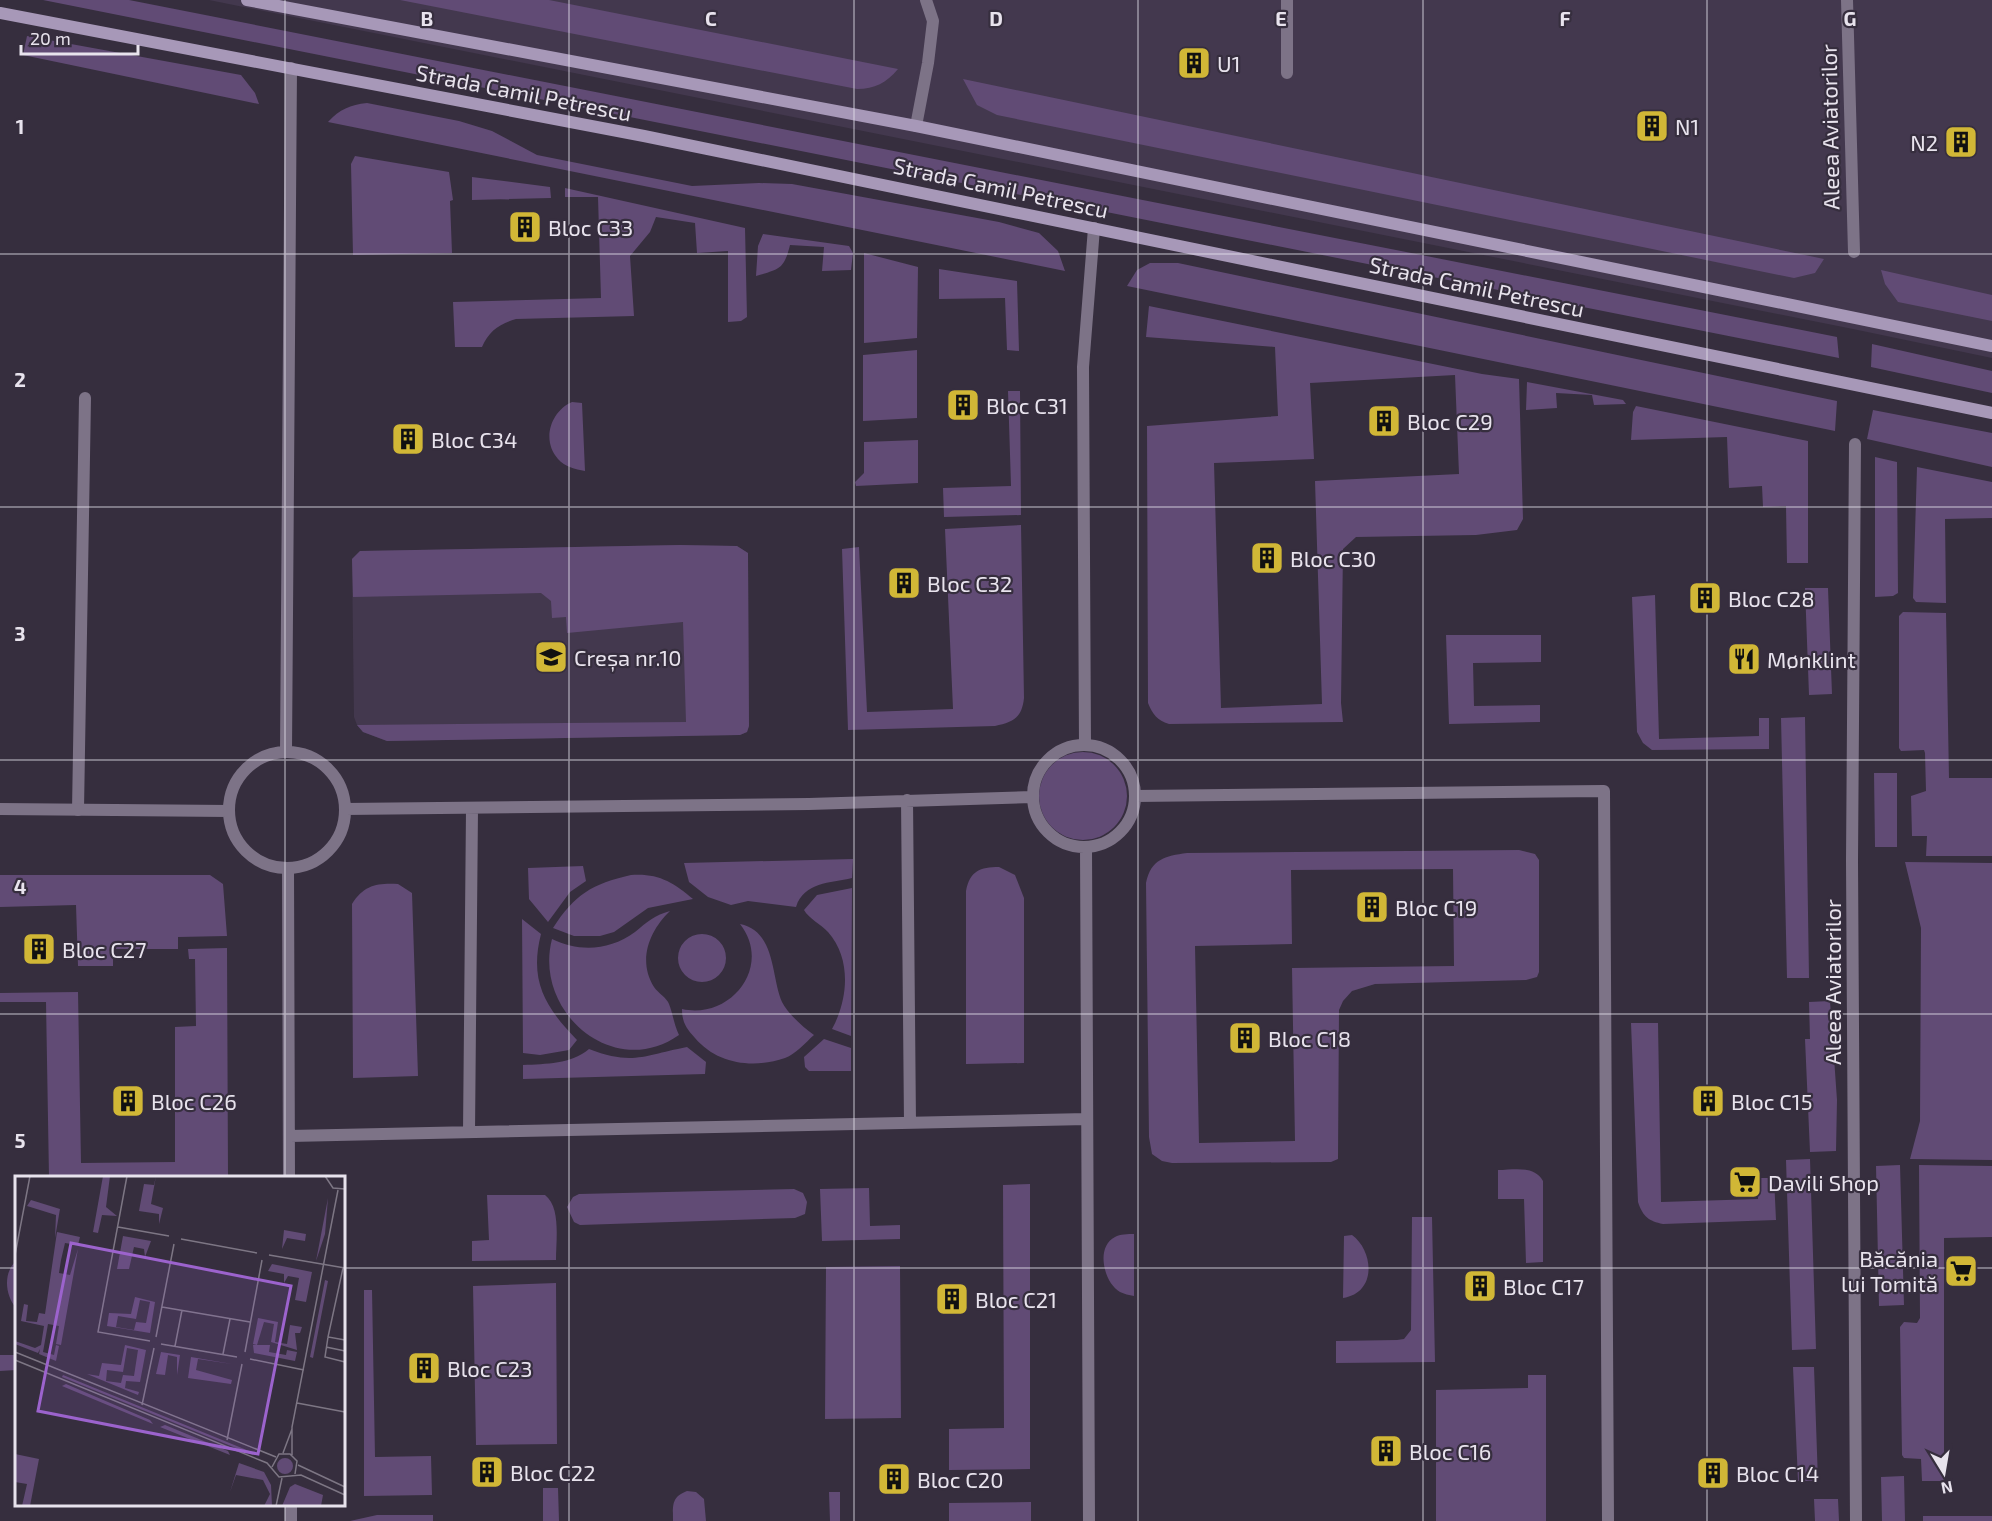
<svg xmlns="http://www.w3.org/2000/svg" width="1992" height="1521" font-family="'Exo 2',sans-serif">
  <rect width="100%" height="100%" fill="#362e3e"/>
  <!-- built -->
  <path fill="#43384e" d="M 209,0 L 1992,0 L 1992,358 L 1853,329 Z
    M 680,545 L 737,546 L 748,553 L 749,726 L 747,732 L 740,735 L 387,741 L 363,732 L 357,725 L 354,717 L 352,559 L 360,551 Z"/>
  <!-- green -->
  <path fill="#614b75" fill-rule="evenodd" d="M 43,0 L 129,0 L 1837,337 L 1839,358 Z
    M 400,0 L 549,0 L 898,69 C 886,83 875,89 857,89 Z
    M 27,36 L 241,75 L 255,93 L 259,104 L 23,55 Z
    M 963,79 L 1824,259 L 1815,273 L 1794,278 L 997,115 L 977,105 Z
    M 367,103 L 459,121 L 492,131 L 537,155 L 692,186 L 759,183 L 792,184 L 999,222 L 1039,233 L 1058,251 L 1065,271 L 328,122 C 340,109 350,105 367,103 Z
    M 355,156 L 449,172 L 453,200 L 450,201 L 452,253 L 353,255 L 351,164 Z
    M 472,177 L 550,187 L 551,198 L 472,200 Z
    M 565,188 L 745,228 L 747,317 L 741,321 L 728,322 L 728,251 L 697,253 L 695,223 L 656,217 L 650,232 L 630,256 L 634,316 L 516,319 C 499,324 489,331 482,347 L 455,347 L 453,302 L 601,298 L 598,197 L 565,197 Z
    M 763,234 L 849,246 L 853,253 L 851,270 L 822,271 L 824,247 L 790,245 C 784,269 780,269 756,276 L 758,246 Z
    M 864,253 L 918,267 L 917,338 L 864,343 Z
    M 1150,263 L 1178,263 L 1837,401 L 1835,431 L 1127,286 L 1137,270 Z
    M 939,269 L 1017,281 L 1019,351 L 1007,350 L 1005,298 L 939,299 Z
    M 1881,270 L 1992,295 L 1992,321 L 1898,302 L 1885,284 Z
    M 1149,306 L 1482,374 L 1519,379 L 1523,519 L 1517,530 L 1476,535 L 1356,537 L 1343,549 L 1341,703 L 1343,722 L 1169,724 C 1157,720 1153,715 1148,703 L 1147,426 L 1278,416 L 1275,347 L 1146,337 ZM 1455,375 L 1459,474 L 1315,481 L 1322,704 L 1221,708 L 1214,463 L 1314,459 L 1310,383 Z
    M 1872,344 L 1992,371 L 1992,393 L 1871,367 Z
    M 917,350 L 917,418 L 863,421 L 863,355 Z
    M 1527,382 L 1623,400 L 1626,404 L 1594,405 L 1592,395 L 1556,393 L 1557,408 L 1526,410 Z
    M 1008,391 L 1020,391 L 1021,515 L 944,517 L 943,488 L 1011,486 Z
    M 572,402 L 582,403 L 585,471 C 575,469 565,467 558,459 C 541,440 551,411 572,402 Z
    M 1636,406 L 1808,441 L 1808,563 L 1787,563 L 1786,506 L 1763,507 L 1762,486 L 1729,488 L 1727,437 L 1631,440 L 1633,412 Z
    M 1873,410 L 1992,433 L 1992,467 L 1867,439 Z
    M 918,440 L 918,483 L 856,486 L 855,482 L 864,473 L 864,442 Z
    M 1875,457 L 1897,462 L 1898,593 L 1893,596 L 1875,597 Z
    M 1917,467 L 1992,482 L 1992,518 L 1945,519 L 1946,603 L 1916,602 L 1913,598 Z
    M 1021,525 L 1024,698 C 1022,718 1013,722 995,726 L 848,730 L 842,549 L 859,547 L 867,712 L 953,709 L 945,529 Z
    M 680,545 L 737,546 L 748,553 L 749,726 L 747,732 L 740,735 L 387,741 L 363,732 L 357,725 L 686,722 L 683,622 L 567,633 L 566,617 L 552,618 L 551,601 L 541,593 L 353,597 L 352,559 L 360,551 Z
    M 1805,588 L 1828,588 L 1832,694 L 1809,695 Z
    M 1655,595 L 1659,739 L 1759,736 L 1759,718 L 1769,718 L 1769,749 L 1652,750 L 1643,743 L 1637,732 L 1632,597 Z
    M 1903,612 L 1946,613 L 1949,778 L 1992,778 L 1992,856 L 1926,856 L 1927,836 L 1912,836 L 1911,796 L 1926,791 L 1925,753 L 1924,750 L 1901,751 L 1899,748 L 1899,616 Z
    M 1446,635 L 1541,635 L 1541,662 L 1473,663 L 1474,706 L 1540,705 L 1540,722 L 1449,724 Z
    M 1805,717 L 1809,978 L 1787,978 L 1781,718 Z
    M1039 796a44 44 0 1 1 88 0a44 44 0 1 1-88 0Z
    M 1874,773 L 1897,773 L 1897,847 L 1875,847 Z
    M 1519,850 L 1535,854 L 1539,860 L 1539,972 L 1537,977 L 1526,980 L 1375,984 L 1352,991 L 1343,1001 L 1339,1010 L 1338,1159 L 1331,1162 L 1172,1163 L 1162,1161 L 1152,1154 L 1149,1137 L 1146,883 C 1151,859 1165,856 1187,853 ZM 1453,869 L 1454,966 L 1292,968 L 1295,1141 L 1199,1143 L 1195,946 L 1292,944 L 1291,870 Z
    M 853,859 L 852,878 C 830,883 804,882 796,907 L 748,901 L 731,905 L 708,897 L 689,882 L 684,863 Z
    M 1905,862 L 1992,863 L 1992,1160 L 1910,1159 L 1920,1121 L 1921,928 Z
    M 583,866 L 586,881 L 570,892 L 548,922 L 529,899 L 528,868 Z
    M 999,867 L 1015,875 L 1024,898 L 1024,1063 L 966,1064 L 966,891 C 970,871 980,867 999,867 Z
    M 0,875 L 210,875 L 223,884 L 227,936 L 178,937 L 178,949 L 113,949 L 113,966 L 78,966 L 76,905 L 0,907 Z
    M 631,875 C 658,873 673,882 693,899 L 648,908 L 614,932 L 600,936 L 574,936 L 553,928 C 575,894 592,884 631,875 Z
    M 398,884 L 412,893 L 418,1076 L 353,1078 L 352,904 C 364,885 377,883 398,884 Z
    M 852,888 L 851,1036 L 832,1029 C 848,1000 852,959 828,932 C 821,924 809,919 804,910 L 817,895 Z
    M 670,911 C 650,930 637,960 654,987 C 658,993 667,998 669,1004 C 673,1014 674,1025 679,1035 C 614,1081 533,1012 552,939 C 579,952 609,951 635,932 C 647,922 655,915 670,911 Z
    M 522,919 L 541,934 C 529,981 545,1007 577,1040 L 569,1050 L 540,1055 L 523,1053 Z
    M 740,924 C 776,931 771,977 782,1002 C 788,1014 803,1027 814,1035 C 805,1043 796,1054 785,1058 C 753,1069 717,1064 695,1038 C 686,1028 682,1022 682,1009 C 731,1020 773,966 740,924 Z
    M678 958a24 24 0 1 1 48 0a24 24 0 1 1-48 0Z
    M 227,948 L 228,1177 L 49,1177 L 46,1002 L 0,1002 L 0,993 L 78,992 L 81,1163 L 175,1162 L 175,1027 L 196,1026 L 195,959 L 189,959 L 188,949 Z
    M 1830,1001 L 1837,1100 L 1836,1151 L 1810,1152 L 1805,1039 L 1810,1039 L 1809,1002 Z
    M 1631,1023 L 1658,1023 L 1661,1202 L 1758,1199 L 1759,1178 L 1774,1178 L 1776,1220 L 1663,1224 C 1649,1221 1643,1217 1638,1202 Z
    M 824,1039 L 851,1048 L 851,1071 L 809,1071 L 805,1067 L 804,1057 Z
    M 687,1047 L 706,1062 L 705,1074 L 523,1079 L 523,1065 C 546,1064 571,1064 589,1049 C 633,1066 645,1055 687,1047 Z
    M 1810,1159 L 1816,1349 L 1792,1350 L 1786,1160 Z
    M 1900,1165 L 1904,1305 L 1879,1306 L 1876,1166 Z
    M 1919,1165 L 1992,1166 L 1992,1237 L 1944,1238 L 1944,1481 L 1922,1481 L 1921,1459 L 1904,1458 L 1902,1455 L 1900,1327 L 1904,1322 L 1917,1323 L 1920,1318 Z
    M 1498,1170 C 1514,1170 1534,1165 1543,1181 L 1543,1262 L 1526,1263 L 1524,1199 L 1498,1199 Z
    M 1030,1184 L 1030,1469 L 949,1470 L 949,1429 L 1004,1428 L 1003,1185 Z
    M 869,1188 L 870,1226 L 900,1225 L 900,1239 L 822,1241 L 820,1189 Z
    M 794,1189 L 803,1193 L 807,1202 L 805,1214 L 795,1218 L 580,1225 L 574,1222 L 567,1207 L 573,1197 L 579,1194 Z
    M 487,1195 L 545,1195 C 561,1207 556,1240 556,1260 L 472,1261 L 472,1241 L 489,1240 Z
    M 1412,1217 L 1432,1217 L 1435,1362 L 1336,1363 L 1336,1341 L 1397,1340 L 1404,1339 L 1411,1330 Z
    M 1134,1234 L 1134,1296 C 1129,1295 1124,1294 1120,1292 C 1104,1283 1095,1247 1115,1237 C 1120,1234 1128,1234 1134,1234 Z
    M 1352,1235 C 1374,1251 1377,1293 1343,1298 L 1344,1236 Z
    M 16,1261 L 16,1308 C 5,1295 3,1273 16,1261 Z
    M 900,1266 L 901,1418 L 825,1419 L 826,1267 Z
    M 556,1283 L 557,1444 L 476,1445 L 473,1286 Z
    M 364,1290 L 372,1290 L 375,1457 L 431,1456 L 432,1495 L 364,1496 Z
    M 0,1355 L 16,1355 L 16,1370 L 0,1371 Z
    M 1793,1367 L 1814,1367 L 1818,1481 L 1798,1481 Z
    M 1528,1375 L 1546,1375 L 1546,1521 L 1436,1521 L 1436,1390 L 1528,1388 Z
    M 1904,1476 L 1905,1521 L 1882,1521 L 1881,1477 Z
    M 543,1488 L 558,1488 L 559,1521 L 543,1521 Z
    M 687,1491 L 696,1492 L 704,1499 L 706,1521 L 673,1521 C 673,1506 671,1497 687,1491 Z
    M 829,1492 L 840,1492 L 840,1521 L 830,1521 Z
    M 1814,1499 L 1838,1499 L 1839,1521 L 1815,1521 Z
    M 1031,1502 L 1031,1521 L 949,1521 L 949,1503 Z
    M 377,1515 L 433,1515 L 433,1521 L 350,1521 Z
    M 1923,1516 L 1992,1516 L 1992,1521 L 1923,1521 Z"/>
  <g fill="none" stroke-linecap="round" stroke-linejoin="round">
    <!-- lane -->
    <path stroke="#7d7387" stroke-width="12" d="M 1287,73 L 1287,0
      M 916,126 L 928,63 L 933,21 L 926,0
      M 78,810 L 85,398"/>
    <!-- street -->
    <path stroke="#7d7387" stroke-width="12" d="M 1847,0 L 1854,252
      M 1855,444 L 1852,861 L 1856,1521
      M1033 796a51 51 0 1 1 102 0a51 51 0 1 1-102 0Z
      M 1085,745 L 1083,367 L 1094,228
      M 286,752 L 291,68
      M229 810a58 58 0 1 1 116 0a58 58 0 1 1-116 0Z
      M 1135,796 L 1604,791 L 1608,1521
      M 907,800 L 910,1123
      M 0,809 L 229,811
      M 345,809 L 809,804 L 1032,797
      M 1086,848 L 1089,1521
      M 288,868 L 289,1178
      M 469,1132 L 472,809
      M 290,1136 L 1087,1119
      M 291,1504 L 291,1521"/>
    <!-- secondary -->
    <path stroke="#a798b8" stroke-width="12" d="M 247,0 L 916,126 L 1992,346
      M 0,13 L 644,136 L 1992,413"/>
  </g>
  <!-- grid -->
  <path fill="none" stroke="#e8e3ed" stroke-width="1.5" stroke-opacity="0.55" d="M 285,0 L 285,1178M 569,0 L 569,1521M 854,0 L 854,1521M 1138,0 L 1138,1521M 1423,0 L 1423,1521M 1707,0 L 1707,1521M 0,254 L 1992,254M 0,507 L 1992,507M 0,760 L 1992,760M 0,1014 L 1992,1014M 0,1268 L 16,1268M 344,1268 L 1992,1268M 285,1504 L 285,1521"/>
  <!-- icons -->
  <defs>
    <g id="building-square" transform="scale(1.725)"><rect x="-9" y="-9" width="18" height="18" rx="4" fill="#d1b736" stroke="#362e3e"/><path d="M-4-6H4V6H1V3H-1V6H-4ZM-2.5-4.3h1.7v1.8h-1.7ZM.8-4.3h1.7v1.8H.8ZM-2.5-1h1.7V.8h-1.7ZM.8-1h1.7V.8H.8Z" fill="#111"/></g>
    <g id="school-square" transform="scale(1.725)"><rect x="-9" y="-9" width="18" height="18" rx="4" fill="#d1b736" stroke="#362e3e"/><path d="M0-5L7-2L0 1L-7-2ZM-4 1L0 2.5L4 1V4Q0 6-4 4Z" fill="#111"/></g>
    <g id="restaurant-square" transform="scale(1.725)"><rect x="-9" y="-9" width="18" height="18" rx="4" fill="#d1b736" stroke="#362e3e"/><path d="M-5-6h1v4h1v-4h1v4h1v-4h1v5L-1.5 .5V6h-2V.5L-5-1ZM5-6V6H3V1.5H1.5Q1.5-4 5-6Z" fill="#111"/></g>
    <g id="supermarket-square" transform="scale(1.725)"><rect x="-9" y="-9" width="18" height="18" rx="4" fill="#d1b736" stroke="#362e3e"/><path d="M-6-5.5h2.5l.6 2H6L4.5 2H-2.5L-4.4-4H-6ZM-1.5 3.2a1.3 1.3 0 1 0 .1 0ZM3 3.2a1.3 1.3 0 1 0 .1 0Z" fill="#111"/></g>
  </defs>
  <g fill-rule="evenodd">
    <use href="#building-square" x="1194" y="63"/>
    <use href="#building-square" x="1652" y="126"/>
    <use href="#building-square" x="1961" y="142"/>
    <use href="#building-square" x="525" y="227"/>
    <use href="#building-square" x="963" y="405"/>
    <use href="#building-square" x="1384" y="421"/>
    <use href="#building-square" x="408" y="439"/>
    <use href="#building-square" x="1267" y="558"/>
    <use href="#building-square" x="904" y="583"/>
    <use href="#building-square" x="1705" y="598"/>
    <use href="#school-square" x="551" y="657"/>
    <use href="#restaurant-square" x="1744" y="659"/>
    <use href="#building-square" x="1372" y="907"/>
    <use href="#building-square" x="39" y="949"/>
    <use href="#building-square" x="1245" y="1038"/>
    <use href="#building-square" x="128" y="1101"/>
    <use href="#building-square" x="1708" y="1101"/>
    <use href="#supermarket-square" x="1745" y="1182"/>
    <use href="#supermarket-square" x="1961" y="1271"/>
    <use href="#building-square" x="1480" y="1286"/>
    <use href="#building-square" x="952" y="1299"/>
    <use href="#building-square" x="424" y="1368"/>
    <use href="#building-square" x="1386" y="1451"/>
    <use href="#building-square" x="487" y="1472"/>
    <use href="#building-square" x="1713" y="1473"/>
    <use href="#building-square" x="894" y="1479"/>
  </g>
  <g text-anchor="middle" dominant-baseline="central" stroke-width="4.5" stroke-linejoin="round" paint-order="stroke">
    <!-- poi labels -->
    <g font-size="22" fill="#e8e3ed" stroke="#362e3e" text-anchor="start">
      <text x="1217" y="63">U1</text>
      <text x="1675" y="126">N1</text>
      <text x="1938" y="142" text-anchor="end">N2</text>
      <text x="548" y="227">Bloc C33</text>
      <text x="986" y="405">Bloc C31</text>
      <text x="1407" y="421">Bloc C29</text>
      <text x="431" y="439">Bloc C34</text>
      <text x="1290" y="558">Bloc C30</text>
      <text x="927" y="583">Bloc C32</text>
      <text x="1728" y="598">Bloc C28</text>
      <text x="574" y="657">Creșa nr.10</text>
      <text x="1767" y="659">Mønklint</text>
      <text x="1395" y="907">Bloc C19</text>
      <text x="62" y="949">Bloc C27</text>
      <text x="1268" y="1038">Bloc C18</text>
      <text x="151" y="1101">Bloc C26</text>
      <text x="1731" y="1101">Bloc C15</text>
      <text x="1768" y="1182">Davili Shop</text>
      <text x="1938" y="1258" text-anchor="end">Băcănia<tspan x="1938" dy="25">lui Tomită</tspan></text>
      <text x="1503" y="1286">Bloc C17</text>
      <text x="975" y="1299">Bloc C21</text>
      <text x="447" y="1368">Bloc C23</text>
      <text x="1409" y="1451">Bloc C16</text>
      <text x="510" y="1472">Bloc C22</text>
      <text x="1736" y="1473">Bloc C14</text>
      <text x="917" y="1479">Bloc C20</text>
    </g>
    <!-- street labels -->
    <g font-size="22" fill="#e8e3ed" stroke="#362e3e">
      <text transform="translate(524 92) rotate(11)">Strada Camil Petrescu</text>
      <text transform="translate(1829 127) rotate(-91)">Aleea Aviatorilor</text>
      <text transform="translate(1001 187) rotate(12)">Strada Camil Petrescu</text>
      <text transform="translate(1477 286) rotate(12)">Strada Camil Petrescu</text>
      <text transform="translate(1832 982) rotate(-90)">Aleea Aviatorilor</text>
    </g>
  </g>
  <!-- overview -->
  <g transform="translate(15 1176)">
    <rect width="330" height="330" fill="#362e3e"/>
    <path d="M 88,0 L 95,0 L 91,31 L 102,40 L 87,39 L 83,57 L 78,56 ZM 141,0 L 136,28 L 148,32 L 144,48 L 144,38 L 124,35 L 129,8 L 139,9 ZM 313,22 L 310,58 L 301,85 ZM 16,24 L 45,33 L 40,62 L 41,39 L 12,30 ZM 269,54 L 291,58 L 290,65 L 272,62 L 267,73 ZM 42,56 L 65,61 L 63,69 L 50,67 L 46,84 L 44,97 L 55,99 L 63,73 L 46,169 L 41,168 L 44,150 L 33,148 L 28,176 L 39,179 L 41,169 L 44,170 L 41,185 L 24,178 L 25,173 L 23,177 L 0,168 L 0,165 L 20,172 L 26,169 L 29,150 L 6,145 L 9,128 L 13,129 L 11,145 L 22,146 L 24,137 L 30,138 ZM 108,60 L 136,65 L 130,81 L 129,73 L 119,71 L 114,93 L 102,93 ZM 257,88 L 297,96 L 291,126 L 280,124 L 284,102 L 273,100 L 269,107 L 269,98 L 253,95 ZM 310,104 L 313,105 L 298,182 L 295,181 ZM 120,121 L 140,126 L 135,157 L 92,150 L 94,137 L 116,138 ZM 125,124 L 135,126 L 131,147 L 121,146 L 119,154 L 101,151 L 103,140 L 121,143 ZM 243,142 L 263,146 L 260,166 L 272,168 L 275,149 L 287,151 L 285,157 L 280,157 L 282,174 L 256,166 L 259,148 L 249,146 L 242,169 L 238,168 ZM 110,169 L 131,174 L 125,206 L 111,205 L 110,212 L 124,216 L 123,219 L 72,198 L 84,200 L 87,187 L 106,189 ZM 112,172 L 123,174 L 119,200 L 108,199 L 106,207 L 91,205 L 92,194 L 108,196 ZM 238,169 L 255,169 L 254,176 L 271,179 L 272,174 L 282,176 L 280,185 L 239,177 ZM 146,176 L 165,179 L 162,199 L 162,181 L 153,179 L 150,199 L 141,198 ZM 176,181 L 217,188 L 183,183 L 181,194 L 217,204 L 216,208 L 173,202 ZM 48,199 L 239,277 L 238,279 L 47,201 ZM 51,208 L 135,244 L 138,248 L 47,210 ZM 150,249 L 213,275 L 215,279 L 145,251 ZM 0,278 L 24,283 L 15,330 L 7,330 L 12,308 L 0,306 ZM262 290a8 8 0 1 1 16 0a8 8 0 1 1-16 0ZM 224,287 L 249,296 L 256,309 L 257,330 L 249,330 L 255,318 L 248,304 L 221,299 L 215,316 ZM 280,308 L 308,319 L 306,330 L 267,330 L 275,311 Z" fill="#614b75" fill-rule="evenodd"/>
    <path fill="none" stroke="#7d7684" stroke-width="1.5" d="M 112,0 L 83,156 L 135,165M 310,0 L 318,12 L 330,13M 103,51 L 154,60M 166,63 L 242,77M 0,79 L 15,0M 254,79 L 330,92M 328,92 L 313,161 L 330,164M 147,131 L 235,146M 141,161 L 159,68M 313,161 L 310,181 L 330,186M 146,168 L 222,181M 160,170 L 167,134M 311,171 L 330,175M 0,176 L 261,281M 230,176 L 247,84M 208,178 L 215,143M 235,183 L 289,194M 0,184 L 252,287 L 264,301 L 286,299 L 330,319M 282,227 L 330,236M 127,229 L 139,172M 212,264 L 227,188M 268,277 L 277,253M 277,279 L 277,251 L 323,14M 283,289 L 330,311M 257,291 L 264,278 L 275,278 L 282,285 L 280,298M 261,330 L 267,302"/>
    <path fill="#9c63cd" fill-opacity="0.15" stroke="#9c63cd" stroke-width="3" d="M 56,67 L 276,110 L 243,278 L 23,235 Z"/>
    <rect width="330" height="330" fill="none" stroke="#e8e3ed" stroke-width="3"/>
  </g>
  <g font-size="20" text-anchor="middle" font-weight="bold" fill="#e8e3ed" stroke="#362e3e" stroke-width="4.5" stroke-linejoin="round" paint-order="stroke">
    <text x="427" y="26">B</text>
    <text x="711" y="26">C</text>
    <text x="996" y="26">D</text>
    <text x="1281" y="26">E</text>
    <text x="1565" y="26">F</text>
    <text x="1850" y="26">G</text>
    <text x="20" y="134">1</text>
    <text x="20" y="387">2</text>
    <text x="20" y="641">3</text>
    <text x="20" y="894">4</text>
    <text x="20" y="1148">5</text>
  </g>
  <!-- north arrow -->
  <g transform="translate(1944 1473) rotate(169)" stroke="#362e3e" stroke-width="4.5" paint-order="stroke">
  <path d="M0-4.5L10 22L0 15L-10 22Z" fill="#e8e3ed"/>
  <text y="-9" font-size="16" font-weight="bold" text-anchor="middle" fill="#e8e3ed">N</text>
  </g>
  <!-- scale -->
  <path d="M21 45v9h117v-9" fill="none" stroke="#e8e3ed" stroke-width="3"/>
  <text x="30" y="45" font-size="18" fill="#e8e3ed" stroke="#362e3e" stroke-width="4.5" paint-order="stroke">20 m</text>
</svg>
